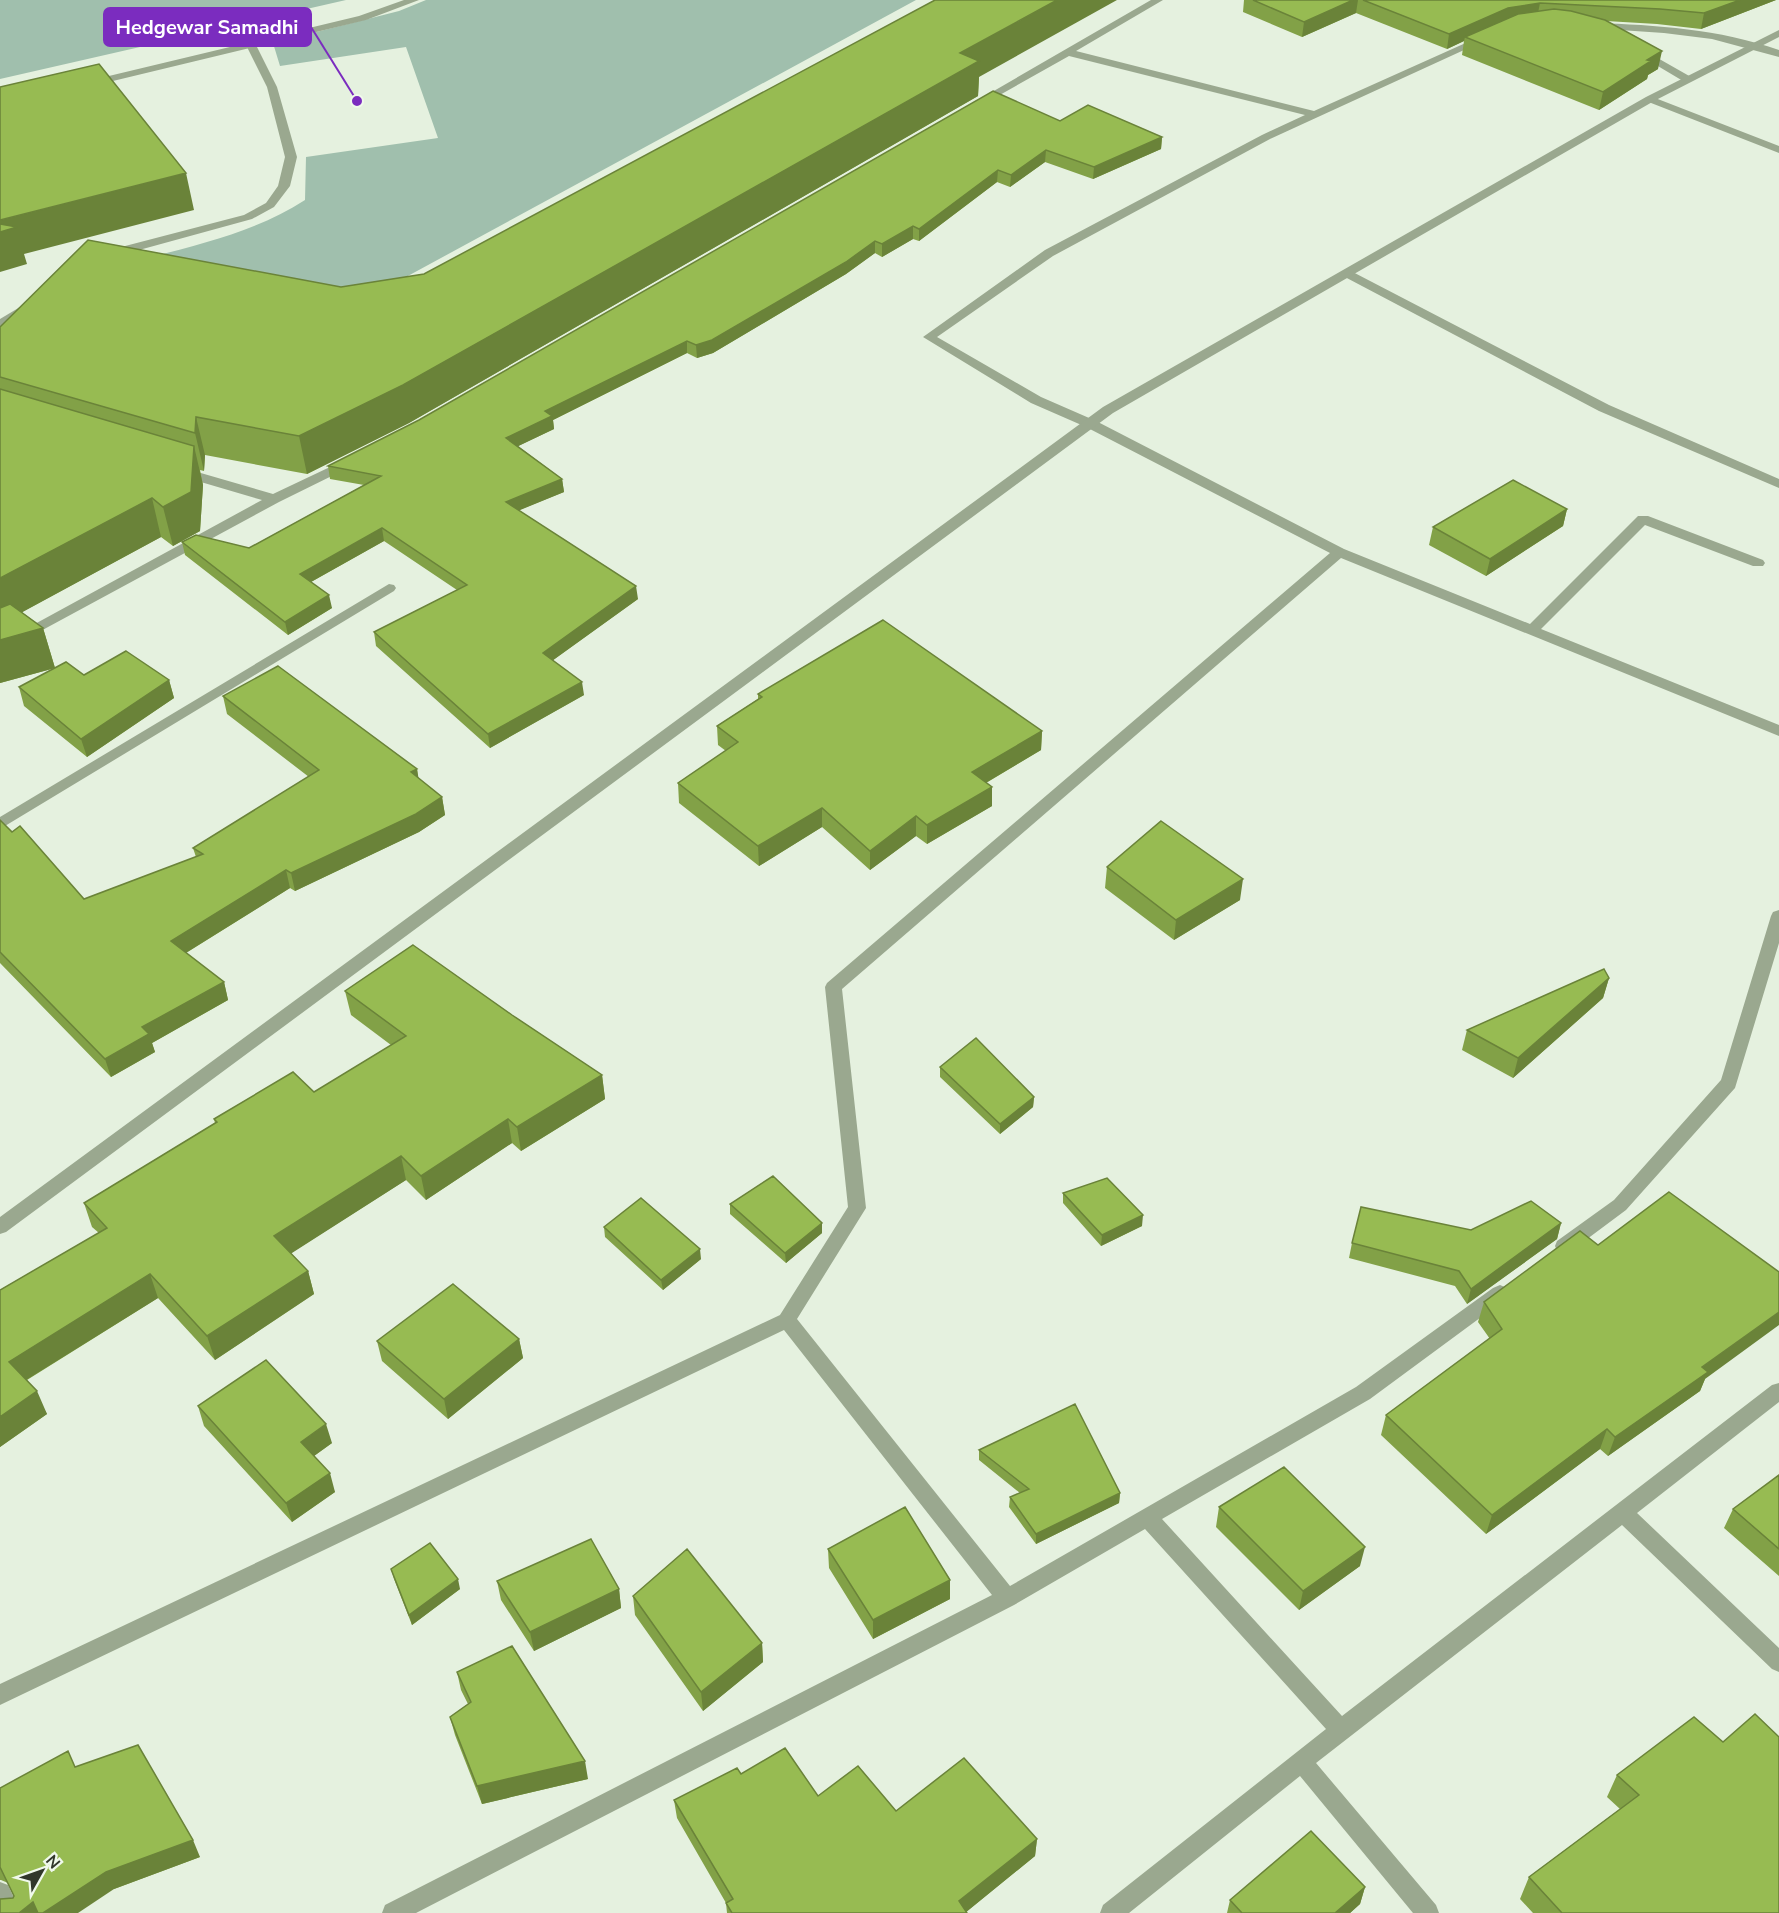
<svg xmlns="http://www.w3.org/2000/svg" width="1779" height="1913" font-family="'Nunito Sans',sans-serif">
  <rect width="100%" height="100%" fill="#e5f1df"/>
  <!-- green -->
  <path fill="#a0bfad" d="M 0,0 L 346,0 L 0,79 Z
    M 426,0 L 916,0 L 371,296 L 125,264 C 186,247 251,235 305,200 L 306,157 L 438,138 L 406,47 L 280,66 L 273,43 L 399,11 Z"/>
  <g fill="none" stroke-linecap="round" stroke-linejoin="round">
    <!-- service -->
    <path fill="#9aa88f" fill-rule="evenodd" d="M 404,0 L 419,0 L 366,20 L 88,87 L 83,84 L 88,81 L 359,16 Z"/>
    <!-- minor -->
    <path fill="#9aa88f" fill-rule="evenodd" d="M 1151,0 L 1163,0 L 1076,51 L 1314,111 L 1479,37 L 1488,39 L 1270,139 L 1053,256 L 937,337 L 1041,397 L 1096,421 L 1344,549 L 1530,624 L 1638,516 L 1648,516 L 1763,560 L 1765,563 L 1763,566 L 1753,566 L 1645,525 L 1541,629 L 1779,725 L 1779,736 L 1341,558 L 842,989 L 866,1208 L 797,1319 L 1010,1586 L 1356,1387 L 1493,1288 L 1500,1285 L 1507,1288 L 1509,1293 L 1507,1298 L 1370,1399 L 1162,1519 L 1342,1716 L 1772,1385 L 1779,1383 L 1779,1402 L 1637,1513 L 1779,1648 L 1779,1672 L 1772,1669 L 1622,1525 L 1316,1763 L 1436,1905 L 1439,1913 L 1413,1913 L 1300,1776 L 1129,1913 L 1100,1913 L 1103,1905 L 1326,1729 L 1145,1529 L 1014,1605 L 416,1913 L 382,1913 L 385,1905 L 992,1595 L 784,1330 L 0,1705 L 0,1684 L 780,1315 L 848,1207 L 825,987 L 827,983 L 1330,553 L 1086,427 L 1031,403 L 923,337 L 1045,250 L 1262,135 L 1305,115 L 1069,56 L 982,105 L 978,106 L 973,103 Z
      M 1594,23 C 1657,25 1719,29 1779,50 L 1779,57 L 1712,39 L 1664,33 L 1590,28 L 1590,24 Z
      M 251,42 L 256,45 L 277,87 L 297,157 L 290,186 L 274,207 L 252,219 L 110,258 L 106,257 L 106,251 L 244,215 L 266,203 L 278,186 L 285,157 L 267,87 L 246,45 Z
      M 1640,48 L 1691,77 L 1692,79 L 1691,81 L 1683,81 L 1636,53 L 1635,51 Z
      M 1650,96 L 1779,146 L 1779,153 L 1646,101 L 1645,99 Z
      M 1347,269 L 1609,405 L 1779,479 L 1779,488 L 1599,411 L 1343,276 L 1341,273 Z
      M 25,304 L 29,305 L 29,311 L 0,328 L 0,319 Z
      M 349,458 L 354,459 L 356,462 L 354,465 L 279,502 L 0,653 L 0,643 L 262,500 L 177,475 L 175,472 L 177,469 L 187,469 L 273,494 Z
      M 389,584 L 394,585 L 396,588 L 394,591 L 0,829 L 0,817 Z
      M 1779,910 L 1779,943 L 1735,1088 L 1626,1210 L 1571,1251 L 1564,1253 L 1557,1251 L 1555,1246 L 1557,1241 L 1614,1200 L 1721,1080 L 1771,916 L 1773,912 Z
      M 0,1882 L 8,1885 L 21,1913 L 0,1913 Z"/>
    <!-- tertiary -->
    <path fill="#9aa88f" fill-rule="evenodd" d="M 1779,30 L 1779,37 L 1654,101 L 1113,413 L 6,1232 L 0,1234 L 0,1217 L 1103,407 L 1646,97 Z"/>
  </g>
  <!-- wall -->
  <path fill="#82a147" d="M 1244,0 L 1776,0 L 1701,29 L 1657,24 L 1606,21 L 1658,69 L 1648,75 L 1647,79 L 1599,110 L 1462,55 L 1464,41 L 1447,49 L 1356,13 L 1302,37 L 1243,12 Z
    M 979,77 L 978,96 L 409,423 L 307,474 L 205,455 L 204,471 L 200,470 L 203,485 L 200,531 L 173,546 L 161,537 L 22,612 L 43,628 L 55,668 L 0,683 L 0,327 L 341,287 L 424,274 Z
    M 1060,121 L 1162,137 L 1161,149 L 1093,179 L 1045,162 L 1010,187 L 997,182 L 919,241 L 913,239 L 882,257 L 875,253 L 846,274 L 713,353 L 697,358 L 687,353 L 553,420 L 554,429 L 518,446 L 562,479 L 564,492 L 519,510 L 638,599 L 553,660 L 584,695 L 490,748 L 376,646 L 374,632 L 457,590 L 384,541 L 311,582 L 332,608 L 288,635 L 185,555 L 182,542 L 249,548 L 364,485 L 330,479 L 328,466 Z
    M 1567,509 L 1563,526 L 1486,576 L 1429,545 L 1433,527 Z
    M 84,675 L 169,680 L 174,698 L 87,757 L 24,706 L 19,687 Z
    M 758,694 L 1042,731 L 1041,750 L 986,783 L 992,806 L 927,844 L 916,836 L 870,870 L 822,827 L 759,866 L 679,803 L 678,783 L 726,751 L 718,745 L 717,726 L 758,699 Z
    M 223,696 L 417,769 L 418,778 L 442,797 L 445,815 L 419,832 L 295,891 L 290,888 L 186,953 L 224,982 L 228,1000 L 152,1043 L 155,1052 L 111,1077 L 0,963 L 0,820 L 84,899 L 196,857 L 193,848 L 309,777 L 227,714 Z
    M 1107,867 L 1240,900 L 1174,940 L 1105,888 Z
    M 1609,978 L 1603,998 L 1513,1078 L 1462,1050 L 1467,1030 Z
    M 345,991 L 512,1015 L 602,1075 L 605,1099 L 521,1151 L 512,1143 L 426,1200 L 406,1180 L 291,1253 L 308,1271 L 314,1294 L 215,1360 L 158,1298 L 27,1380 L 47,1414 L 0,1447 L 0,1290 L 99,1233 L 92,1227 L 84,1203 L 215,1123 L 214,1119 L 314,1092 L 391,1045 L 351,1015 Z
    M 940,1067 L 1034,1097 L 1033,1107 L 1000,1134 L 940,1077 Z
    M 1063,1193 L 1142,1226 L 1101,1246 L 1063,1203 Z
    M 730,1204 L 822,1233 L 786,1263 L 730,1214 Z
    M 1561,1223 L 1557,1239 L 1467,1304 L 1455,1286 L 1349,1258 L 1352,1243 L 1471,1230 Z
    M 604,1227 L 701,1259 L 663,1290 L 605,1237 Z
    M 1484,1302 L 1705,1379 L 1700,1391 L 1608,1456 L 1600,1449 L 1486,1534 L 1381,1435 L 1386,1415 L 1490,1339 L 1478,1322 Z
    M 519,1339 L 523,1358 L 448,1419 L 382,1361 L 377,1341 Z
    M 198,1406 L 332,1443 L 314,1456 L 335,1492 L 292,1522 L 204,1426 Z
    M 979,1450 L 1120,1493 L 1119,1503 L 1036,1544 L 1009,1507 L 1010,1497 L 1020,1493 L 979,1460 Z
    M 1779,1475 L 1779,1576 L 1724,1528 L 1733,1509 Z
    M 1219,1507 L 1360,1566 L 1299,1610 L 1216,1527 Z
    M 828,1549 L 950,1599 L 873,1639 L 829,1568 Z
    M 391,1569 L 460,1589 L 412,1625 L 394,1579 Z
    M 497,1581 L 619,1589 L 621,1608 L 534,1651 L 501,1600 Z
    M 633,1596 L 762,1643 L 763,1662 L 703,1711 L 635,1615 Z
    M 457,1672 L 588,1779 L 482,1804 L 455,1735 L 450,1717 L 468,1704 L 461,1690 Z
    M 1723,1742 L 1779,1913 L 1533,1913 L 1520,1899 L 1529,1877 L 1620,1809 L 1607,1797 L 1617,1775 Z
    M 75,1767 L 200,1857 L 114,1889 L 13,1898 L 14,1896 L 8,1883 L 1,1880 L 0,1880 L 0,1788 Z
    M 741,1774 L 818,1796 L 1037,1839 L 1035,1856 L 966,1912 L 967,1913 L 727,1913 L 726,1903 L 677,1818 L 674,1800 Z
    M 1365,1887 L 1360,1904 L 1350,1913 L 1227,1913 L 1230,1900 Z"/>
  <!-- shaded-wall -->
  <path fill="#6a8339" d="M 1057,0 L 1117,0 L 979,77 L 978,96 L 409,423 L 307,474 L 299,436 L 960,53 Z
    M 1353,0 L 1358,0 L 1356,13 L 1302,37 L 1304,22 Z
    M 1740,0 L 1776,0 L 1701,29 L 1704,13 Z
    M 1540,3 L 1537,18 L 1465,37 L 1464,41 L 1447,49 L 1449,34 L 1508,8 Z
    M 1662,51 L 1658,69 L 1648,75 L 1647,79 L 1599,110 L 1603,92 L 1647,60 Z
    M 1162,137 L 1161,149 L 1093,179 L 1094,167 Z
    M 1046,150 L 1045,162 L 1010,187 L 1011,175 Z
    M 998,170 L 997,182 L 919,241 L 919,229 Z
    M 186,173 L 194,210 L 24,254 L 27,264 L 0,272 L 0,220 Z
    M 913,226 L 913,239 L 882,257 L 882,244 Z
    M 875,241 L 875,253 L 846,274 L 713,353 L 697,358 L 696,345 Z
    M 687,341 L 687,353 L 553,420 L 554,429 L 508,451 L 506,438 L 545,411 Z
    M 196,417 L 205,455 L 204,471 L 195,433 Z
    M 194,446 L 203,485 L 200,531 L 173,546 L 163,507 Z
    M 562,479 L 564,492 L 508,515 L 506,502 Z
    M 152,498 L 161,537 L 6,621 L 43,628 L 55,668 L 0,683 L 0,578 Z
    M 1567,509 L 1563,526 L 1486,576 L 1490,559 Z
    M 382,528 L 384,541 L 302,587 L 300,574 Z
    M 636,586 L 638,599 L 545,666 L 543,653 Z
    M 329,595 L 332,608 L 288,635 L 285,622 Z
    M 169,680 L 174,698 L 87,757 L 81,739 Z
    M 582,682 L 584,695 L 490,748 L 488,734 Z
    M 1042,731 L 1041,750 L 972,791 L 972,772 Z
    M 417,769 L 420,787 L 411,772 Z
    M 992,787 L 992,806 L 927,844 L 927,825 Z
    M 442,797 L 445,815 L 419,832 L 295,891 L 291,873 Z
    M 822,808 L 822,827 L 759,866 L 758,846 Z
    M 916,816 L 916,836 L 870,870 L 870,851 Z
    M 286,870 L 290,888 L 176,959 L 171,941 Z
    M 1243,879 L 1240,900 L 1174,940 L 1176,920 Z
    M 1609,978 L 1603,998 L 1513,1078 L 1518,1058 Z
    M 224,982 L 228,1000 L 152,1043 L 155,1052 L 111,1077 L 105,1059 L 142,1027 Z
    M 602,1075 L 605,1099 L 521,1151 L 517,1127 Z
    M 1034,1097 L 1033,1107 L 1000,1134 L 1000,1124 Z
    M 508,1119 L 512,1143 L 426,1200 L 421,1176 Z
    M 401,1156 L 406,1180 L 281,1260 L 274,1236 Z
    M 1143,1215 L 1142,1226 L 1101,1246 L 1102,1235 Z
    M 822,1223 L 822,1233 L 786,1263 L 785,1253 Z
    M 1561,1223 L 1557,1239 L 1467,1304 L 1471,1289 Z
    M 700,1249 L 701,1259 L 663,1290 L 661,1280 Z
    M 308,1271 L 314,1294 L 215,1360 L 207,1336 Z
    M 150,1274 L 158,1298 L 18,1385 L 9,1362 Z
    M 1779,1312 L 1779,1325 L 1705,1379 L 1700,1391 L 1608,1456 L 1615,1437 L 1702,1367 Z
    M 519,1339 L 523,1358 L 448,1419 L 444,1399 Z
    M 37,1391 L 47,1414 L 0,1447 L 0,1417 Z
    M 326,1424 L 332,1443 L 307,1461 L 301,1442 Z
    M 1607,1429 L 1600,1449 L 1486,1534 L 1492,1515 Z
    M 330,1473 L 335,1492 L 292,1522 L 286,1503 Z
    M 1120,1493 L 1119,1503 L 1036,1544 L 1036,1534 Z
    M 1365,1547 L 1360,1566 L 1299,1610 L 1303,1591 Z
    M 458,1579 L 460,1589 L 412,1625 L 409,1615 Z
    M 950,1580 L 950,1599 L 873,1639 L 873,1620 Z
    M 619,1589 L 621,1608 L 534,1651 L 530,1632 Z
    M 762,1643 L 763,1662 L 703,1711 L 701,1692 Z
    M 585,1761 L 588,1779 L 482,1804 L 477,1786 Z
    M 1037,1839 L 1035,1856 L 965,1913 L 959,1901 Z
    M 193,1840 L 200,1857 L 114,1889 L 78,1913 L 43,1913 L 106,1872 Z
    M 1365,1887 L 1360,1904 L 1350,1913 L 1335,1913 Z
    M 33,1902 L 39,1913 L 19,1913 Z"/>
  <!-- building -->
  <path fill="#97bb52" stroke="#6a8339" stroke-width="1.5" d="M 935,0 L 1057,0 L 960,53 L 979,61 L 403,385 L 299,436 L 196,417 L 195,433 L 0,377 L 0,327 L 88,240 L 341,287 L 424,274 Z
    M 1253,0 L 1353,0 L 1304,22 Z
    M 1363,0 L 1740,0 L 1704,13 L 1660,9 L 1540,3 L 1508,8 L 1449,34 Z
    M 1554,9 L 1571,11 L 1605,20 L 1662,51 L 1647,60 L 1651,61 L 1603,92 L 1465,37 L 1518,14 Z
    M 99,64 L 186,173 L 0,220 L 0,87 Z
    M 993,91 L 1060,121 L 1088,105 L 1162,137 L 1094,167 L 1046,150 L 1011,175 L 998,170 L 919,229 L 913,226 L 882,244 L 875,241 L 846,262 L 712,340 L 696,345 L 687,341 L 545,411 L 552,416 L 506,438 L 562,479 L 506,502 L 636,586 L 543,653 L 582,682 L 488,734 L 374,632 L 467,585 L 382,528 L 300,574 L 329,595 L 285,622 L 182,542 L 196,535 L 249,548 L 381,476 L 328,466 L 419,420 Z
    M 0,224 L 17,227 L 0,232 Z
    M 0,389 L 194,446 L 191,492 L 163,507 L 152,498 L 0,578 Z
    M 1513,480 L 1567,509 L 1490,559 L 1433,527 Z
    M 10,604 L 43,628 L 0,640 L 0,608 Z
    M 883,620 L 1042,731 L 972,772 L 992,787 L 927,825 L 916,816 L 870,851 L 822,808 L 758,846 L 678,783 L 738,742 L 717,726 L 762,697 L 758,694 Z
    M 126,651 L 169,680 L 81,739 L 19,687 L 66,662 L 84,675 Z
    M 278,666 L 417,769 L 411,772 L 442,797 L 416,814 L 291,873 L 286,870 L 171,941 L 224,982 L 142,1027 L 149,1034 L 105,1059 L 0,952 L 0,820 L 12,832 L 20,826 L 84,899 L 203,854 L 193,848 L 319,770 L 223,696 Z
    M 1161,821 L 1243,879 L 1176,920 L 1107,867 Z
    M 413,945 L 512,1015 L 602,1075 L 517,1127 L 508,1119 L 421,1176 L 401,1156 L 274,1236 L 308,1271 L 207,1336 L 150,1274 L 9,1362 L 37,1391 L 0,1417 L 0,1290 L 107,1228 L 84,1203 L 217,1122 L 214,1119 L 293,1072 L 314,1092 L 406,1036 L 345,991 Z
    M 1604,969 L 1609,978 L 1518,1058 L 1467,1030 Z
    M 976,1038 L 1034,1097 L 1000,1124 L 940,1067 Z
    M 773,1176 L 822,1223 L 785,1253 L 730,1204 Z
    M 1107,1178 L 1143,1215 L 1102,1235 L 1063,1193 Z
    M 1669,1192 L 1779,1272 L 1779,1312 L 1702,1367 L 1708,1372 L 1615,1437 L 1607,1429 L 1492,1515 L 1386,1415 L 1502,1329 L 1484,1302 L 1580,1231 L 1598,1245 Z
    M 641,1198 L 700,1249 L 661,1280 L 604,1227 Z
    M 1531,1201 L 1561,1223 L 1471,1289 L 1459,1271 L 1352,1243 L 1361,1207 L 1471,1230 Z
    M 453,1284 L 519,1339 L 444,1399 L 377,1341 Z
    M 266,1360 L 326,1424 L 301,1442 L 330,1473 L 286,1503 L 198,1406 Z
    M 1075,1404 L 1120,1493 L 1036,1534 L 1010,1497 L 1029,1489 L 979,1450 Z
    M 1284,1467 L 1365,1547 L 1303,1591 L 1219,1507 Z
    M 1779,1475 L 1779,1549 L 1733,1509 Z
    M 905,1507 L 950,1580 L 873,1620 L 828,1549 Z
    M 591,1539 L 619,1589 L 530,1632 L 497,1581 Z
    M 430,1543 L 458,1579 L 409,1615 L 391,1569 Z
    M 687,1549 L 762,1643 L 701,1692 L 633,1596 Z
    M 512,1646 L 585,1761 L 477,1786 L 450,1717 L 471,1702 L 457,1672 Z
    M 1755,1714 L 1779,1737 L 1779,1913 L 1562,1913 L 1529,1877 L 1639,1795 L 1617,1775 L 1694,1717 L 1723,1742 Z
    M 138,1745 L 193,1840 L 106,1872 L 43,1913 L 38,1913 L 33,1902 L 19,1913 L 0,1913 L 0,1899 L 13,1898 L 14,1896 L 0,1867 L 0,1788 L 68,1751 L 75,1767 Z
    M 785,1748 L 818,1796 L 858,1766 L 896,1811 L 964,1758 L 1037,1839 L 959,1901 L 967,1913 L 732,1913 L 726,1903 L 733,1899 L 674,1800 L 737,1768 L 741,1774 Z
    M 1311,1831 L 1365,1887 L 1335,1913 L 1242,1913 L 1230,1900 Z"/>
  <!-- callouts -->
  <path fill="none" stroke="#7b2cbf" stroke-width="2" d="M357 101L311 27"/>
  <circle fill="#7b2cbf" stroke="#f0f9eb" stroke-width="2" cx="357" cy="101" r="6"/>
  <rect fill="#7b2cbf" stroke="#7b2cbf" stroke-width="2" x="104" y="8" width="207" height="38" rx="6"/>
  <g font-size="20" text-anchor="middle" font-weight="bold" fill="#fff">
    <text x="207" y="34">Hedgewar Samadhi</text>
  </g>
  <!-- north arrow -->
  <g transform="translate(42 1871) rotate(50)" stroke="#f0f9eb" stroke-width="4.5" paint-order="stroke">
  <path d="M0-4.5L10 22L0 15L-10 22Z" fill="#31372a"/>
  <text y="-9" font-size="16" font-weight="bold" text-anchor="middle" fill="#31372a">N</text>
  </g>
</svg>
